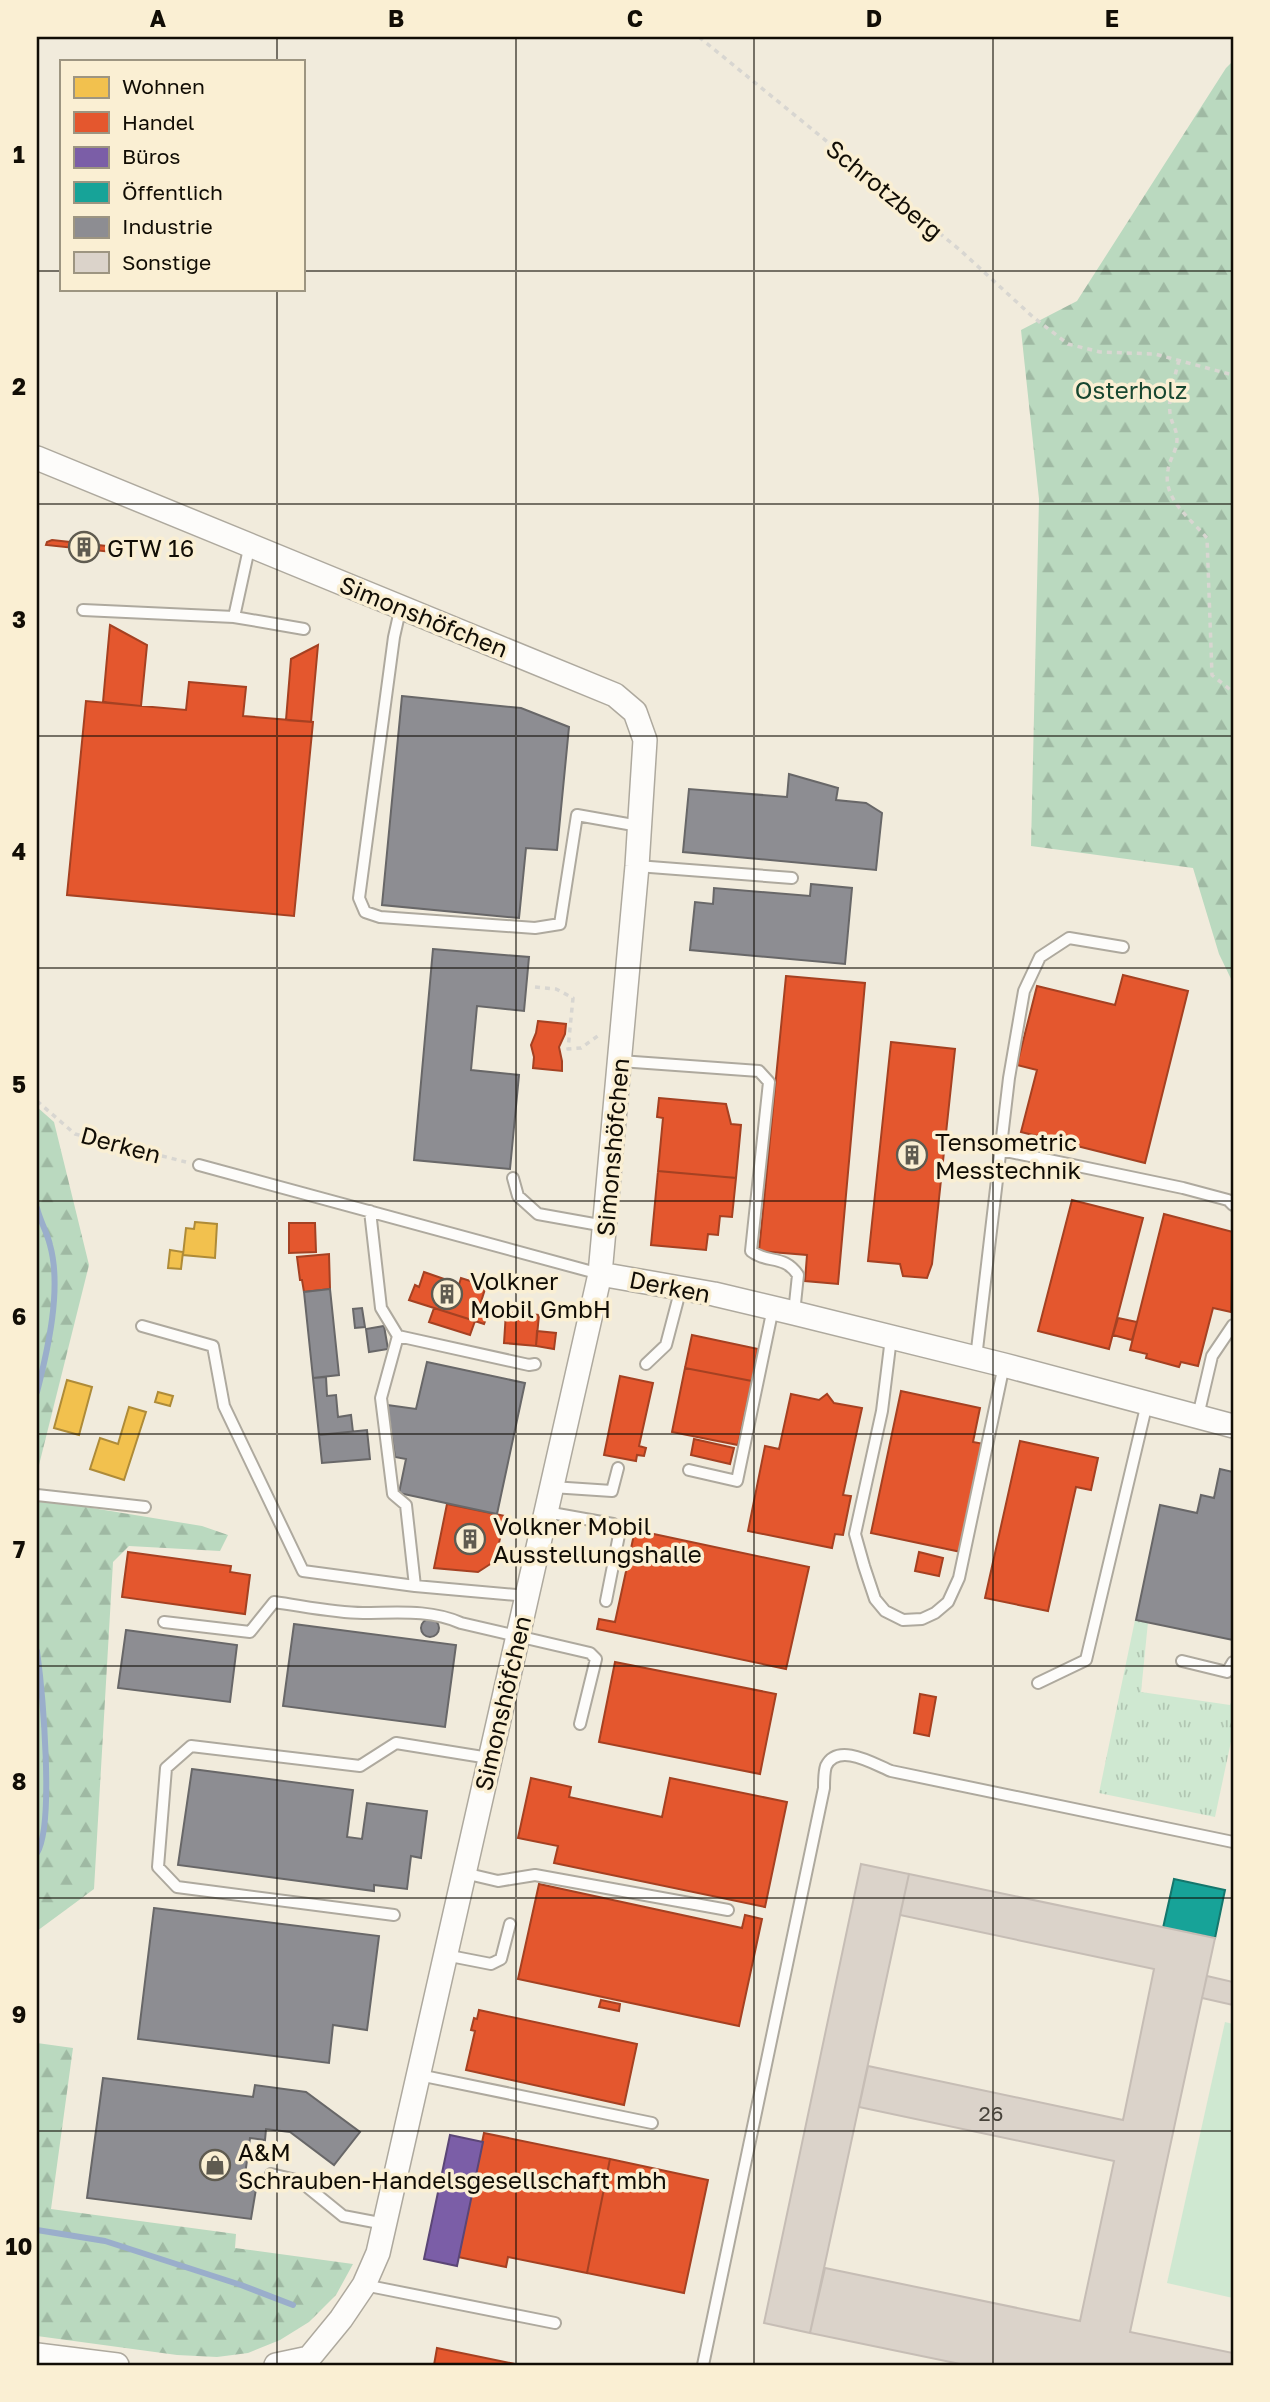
<svg xmlns="http://www.w3.org/2000/svg" width="1270" height="2402" font-family="'Golos Text',sans-serif">
  <defs>
    <pattern id="grass-tufts" width="24" height="20" patternUnits="userSpaceOnUse" patternTransform="scale(1.75)"><rect width="24" height="20" fill="#cfe8d1"/><path d="M3 7l-1-3M5 7V3M7 7l1-3M15 17l-1-3M17 17v-4M19 17l1-3" fill="none" stroke="#b1c6b2"/></pattern>
    <pattern id="forest-firs" width="22" height="20" patternUnits="userSpaceOnUse" patternTransform="scale(1.75)"><rect width="22" height="20" fill="#bad9bf"/><path d="M5 1l3.5 6h-7zM16 11l3.5 6h-7z" fill="#9fb9a3"/></pattern>
  </defs>
  <rect width="100%" height="100%" fill="#f1ebdc"/>
  <!-- grass -->
  <path fill="url(#grass-tufts)" d="M 1135,1620 L 1148,1622 L 1141,1692 L 1230,1705 L 1233,1697 L 1233,1732 L 1215,1817 L 1099,1793 Z"/>
  <!-- forest -->
  <path fill="url(#forest-firs)" d="M 1233,61 L 1233,983 L 1219,954 L 1193,868 L 1031,846 L 1039,499 L 1021,330 L 1077,301 L 1226,68 Z
    M 37,1107 L 54,1122 L 89,1265 L 37,1473 Z
    M 37,1499 L 202,1526 L 228,1535 L 220,1551 L 129,1546 L 113,1562 L 94,1889 L 37,1931 Z
    M 37,2043 L 73,2048 L 51,2209 L 236,2234 L 235,2248 L 353,2264 L 336,2295 L 309,2322 L 280,2340 L 248,2353 L 217,2357 L 177,2355 L 37,2336 Z"/>
  <!-- pitch -->
  <path fill="#cfe8d1" d="M 1225,2022 L 1233,2024 L 1233,2298 L 1167,2283 Z"/>
  <!-- homes -->
  <path fill="#f2c14e" stroke="#ae8b38" stroke-width="2" d="M 195,1222 L 217,1224 L 215,1258 L 183,1255 L 186,1228 L 194,1229 Z
    M 170,1250 L 183,1252 L 181,1269 L 168,1268 Z
    M 67,1380 L 92,1387 L 79,1435 L 54,1428 Z
    M 158,1392 L 173,1396 L 170,1406 L 155,1402 Z
    M 129,1407 L 146,1412 L 124,1480 L 90,1469 L 100,1438 L 118,1444 Z"/>
  <!-- shops -->
  <path fill="#e4572e" stroke="#a54122" stroke-width="2" d="M 52,540 L 116,547 L 121,549 L 121,553 L 46,545 L 47,542 Z
    M 110,625 L 147,645 L 141,706 L 103,702 Z
    M 318,645 L 311,722 L 286,720 L 291,659 Z
    M 189,682 L 246,687 L 243,716 L 313,722 L 294,916 L 67,895 L 86,701 L 186,710 Z
    M 1123,975 L 1188,991 L 1145,1163 L 1021,1132 L 1037,1070 L 1017,1065 L 1037,986 L 1115,1005 Z
    M 786,976 L 865,983 L 838,1284 L 805,1281 L 807,1255 L 759,1251 Z
    M 538,1021 L 566,1024 L 565,1034 L 559,1047 L 562,1061 L 562,1071 L 533,1068 L 534,1057 L 531,1045 L 536,1033 Z
    M 891,1042 L 955,1049 L 932,1264 L 927,1278 L 903,1276 L 900,1264 L 868,1261 Z
    M 659,1098 L 726,1104 L 731,1124 L 741,1125 L 736,1178 L 658,1171 L 663,1118 L 657,1117 Z
    M 658,1171 L 736,1178 L 732,1217 L 720,1216 L 718,1235 L 708,1234 L 706,1250 L 651,1245 Z
    M 1072,1200 L 1143,1218 L 1109,1349 L 1038,1331 Z
    M 1164,1214 L 1233,1232 L 1231,1312 L 1213,1308 L 1198,1366 L 1181,1362 L 1179,1367 L 1146,1358 L 1147,1354 L 1130,1350 Z
    M 289,1223 L 315,1223 L 316,1252 L 289,1253 Z
    M 329,1254 L 330,1289 L 304,1292 L 302,1280 L 300,1280 L 297,1257 Z
    M 424,1272 L 444,1279 L 443,1284 L 458,1288 L 461,1278 L 486,1286 L 475,1321 L 409,1300 L 415,1285 L 419,1287 Z
    M 481,1302 L 491,1306 L 484,1324 L 475,1321 Z
    M 434,1308 L 475,1321 L 470,1335 L 429,1322 Z
    M 506,1312 L 539,1315 L 536,1346 L 504,1343 Z
    M 1118,1318 L 1137,1322 L 1132,1340 L 1113,1335 Z
    M 537,1331 L 556,1333 L 554,1349 L 536,1346 Z
    M 692,1335 L 758,1349 L 752,1381 L 685,1368 Z
    M 685,1368 L 752,1381 L 738,1445 L 672,1432 Z
    M 620,1376 L 653,1383 L 639,1446 L 646,1448 L 644,1456 L 637,1455 L 636,1461 L 604,1455 Z
    M 901,1391 L 980,1408 L 973,1442 L 984,1444 L 961,1552 L 871,1533 Z
    M 791,1394 L 819,1400 L 827,1394 L 834,1403 L 862,1408 L 843,1495 L 851,1496 L 843,1535 L 835,1534 L 832,1548 L 748,1531 L 765,1446 L 779,1449 Z
    M 694,1439 L 734,1448 L 730,1464 L 691,1455 Z
    M 1020,1441 L 1098,1458 L 1091,1490 L 1076,1487 L 1048,1611 L 985,1598 Z
    M 447,1504 L 505,1516 L 495,1561 L 478,1572 L 434,1568 Z
    M 635,1530 L 809,1567 L 786,1669 L 597,1629 L 599,1619 L 615,1622 Z
    M 128,1552 L 231,1566 L 230,1572 L 250,1575 L 245,1614 L 122,1597 Z
    M 919,1552 L 943,1558 L 939,1576 L 915,1571 Z
    M 615,1662 L 776,1694 L 760,1774 L 599,1742 Z
    M 920,1694 L 936,1697 L 929,1736 L 914,1733 Z
    M 531,1778 L 571,1787 L 569,1797 L 662,1817 L 670,1778 L 787,1802 L 765,1907 L 554,1863 L 558,1846 L 518,1838 Z
    M 539,1884 L 742,1928 L 745,1915 L 762,1919 L 739,2026 L 518,1979 Z
    M 601,2000 L 620,2004 L 619,2011 L 599,2007 Z
    M 479,2010 L 637,2044 L 624,2105 L 466,2070 L 475,2031 L 471,2030 L 474,2018 L 477,2019 Z
    M 484,2133 L 610,2159 L 587,2273 L 508,2257 L 506,2267 L 458,2257 Z
    M 610,2159 L 708,2180 L 684,2293 L 587,2273 Z
    M 437,2348 L 520,2365 L 434,2365 Z"/>
  <!-- offices -->
  <path fill="#7b5ea7" stroke="#5b4676" stroke-width="2" d="M 450,2135 L 483,2142 L 457,2266 L 424,2259 Z"/>
  <!-- public -->
  <path fill="#17a398" stroke="#15766c" stroke-width="2" d="M 1174,1879 L 1225,1890 L 1215,1938 L 1163,1928 Z"/>
  <!-- industry -->
  <path fill="#8d8d92" stroke="#686768" stroke-width="2" d="M 402,696 L 521,708 L 569,727 L 557,850 L 526,848 L 519,918 L 382,905 Z
    M 789,774 L 838,788 L 836,800 L 866,803 L 882,813 L 876,870 L 683,852 L 689,789 L 787,797 Z
    M 811,884 L 852,888 L 845,964 L 690,950 L 695,902 L 713,904 L 714,888 L 810,896 Z
    M 433,949 L 529,957 L 524,1011 L 477,1006 L 471,1070 L 519,1075 L 510,1169 L 414,1160 Z
    M 330,1289 L 339,1375 L 313,1378 L 304,1292 Z
    M 362,1308 L 365,1327 L 355,1328 L 353,1309 Z
    M 384,1326 L 388,1349 L 369,1352 L 366,1329 Z
    M 427,1362 L 525,1383 L 497,1514 L 399,1493 L 406,1459 L 395,1457 L 387,1405 L 416,1409 Z
    M 326,1377 L 327,1396 L 336,1395 L 338,1417 L 351,1415 L 353,1432 L 319,1435 L 313,1378 Z
    M 367,1430 L 370,1459 L 322,1463 L 319,1435 Z
    M 1220,1469 L 1233,1472 L 1233,1640 L 1136,1620 L 1160,1505 L 1197,1513 L 1201,1495 L 1214,1498 Z
    M421 1628a9 9 0 1 1 18 0a9 9 0 1 1-18 0Z
    M 294,1624 L 456,1645 L 445,1727 L 283,1706 Z
    M 126,1630 L 237,1645 L 230,1702 L 118,1688 Z
    M 192,1769 L 353,1790 L 347,1837 L 362,1839 L 367,1803 L 427,1811 L 421,1858 L 411,1856 L 407,1889 L 374,1885 L 374,1891 L 178,1865 Z
    M 154,1908 L 379,1936 L 367,2030 L 333,2025 L 329,2063 L 138,2039 Z
    M 103,2078 L 253,2097 L 255,2085 L 306,2092 L 360,2132 L 334,2165 L 290,2132 L 266,2129 L 265,2140 L 250,2138 L 245,2175 L 258,2177 L 251,2219 L 87,2198 Z"/>
  <g fill="none" stroke-linecap="round" stroke-linejoin="round">
    <!-- stream -->
    <path stroke="#9aaecb" stroke-width="6" d="M 37,1208 C 40,1221 47,1232 50,1245 C 62,1288 48,1349 37,1392
      M 37,1651 C 42,1688 55,1824 37,1853
      M 37,2230 L 105,2241 L 241,2285 L 293,2305"/>
  </g>
  <!-- building -->
  <path fill="#dbd3ca" stroke="#c6bdb5" stroke-width="2" d="M 861,1864 L 909,1874 L 810,2333 L 764,2323 Z
    M 909,1874 L 1215,1938 L 1130,2332 L 1233,2353 L 1233,2365 L 965,2365 L 810,2333 L 825,2268 L 1080,2321 L 1114,2161 L 859,2107 L 868,2066 L 1123,2120 L 1154,1969 L 900,1915 Z
    M 1207,1976 L 1233,1982 L 1233,2005 L 1202,1998 Z"/>
  <g fill="none" stroke-linecap="round" stroke-linejoin="round">
    <!-- service casing -->
    <g stroke="#aea99e" stroke-width="14">
      <path id="service" d="M 401,606 L 394,637 L 359,898 L 365,912 L 380,917 L 535,928 L 560,924 L 577,815 L 639,826
        M 83,610 L 234,617 L 250,544
        M 234,617 L 304,629
        M 637,866 L 792,878
        M 620,1061 L 759,1071 L 769,1082 L 751,1251 C 767,1264 784,1254 798,1275 L 794,1313
        M 1001,1150 L 1183,1188 L 1228,1200 L 1233,1205
        M 199,1165 L 600,1274
        M 513,1178 L 518,1196 L 538,1214 L 605,1226
        M 370,1211 L 381,1308 L 398,1336 L 529,1365 L 535,1364
        M 142,1326 L 213,1346 L 224,1406 L 303,1571 L 415,1586 L 527,1596
        M 398,1336 L 381,1398 L 393,1494 L 406,1505 L 415,1586
        M 891,1338 L 882,1411 L 855,1534 L 864,1566 L 875,1599 L 885,1611 L 903,1620 L 922,1619 L 935,1613 L 948,1602 L 959,1578 L 1004,1365
        M 976,1358 L 1009,1078 L 1024,991 L 1040,957 L 1069,938 L 1123,947
        M 646,1364 L 666,1345 L 681,1288
        M 1198,1416 L 1212,1356 L 1233,1325
        M 689,1470 L 737,1481 L 773,1308
        M 552,1487 L 612,1491 L 618,1468
        M 37,1495 L 145,1507
        M 546,1512 L 613,1524 L 620,1530 L 606,1601
        M 164,1622 L 250,1632 L 274,1602 C 303,1606 334,1613 363,1613 C 396,1613 429,1609 461,1623 L 590,1653 L 596,1659 L 580,1724
        M 1182,1661 L 1227,1672 L 1233,1662
        M 1038,1683 L 1086,1660 L 1147,1403
        M 464,1873 L 498,1881 L 535,1875 L 728,1910
        M 394,1915 L 177,1887 L 158,1867 L 166,1768 L 191,1746 L 360,1766 L 396,1743 L 489,1758
        M 445,1955 L 491,1964 L 501,1959 L 510,1924
        M 419,2075 L 652,2123
        M 271,2174 L 300,2181 L 343,2216 L 385,2224
        M 364,2285 L 555,2323
        M 703,2365 L 824,1788 C 824,1781 824,1772 826,1766 C 838,1742 874,1764 891,1771 L 1233,1842"/>
    </g>
    <!-- minor casing -->
    <g stroke="#aea99e" stroke-width="26">
      <path id="minor" d="M 37,458 L 615,695 L 635,712 L 645,740 L 637,866 L 600,1274 L 378,2253 L 364,2285 L 341,2319 L 309,2358 L 276,2365
        M 600,1274 L 714,1294 L 794,1313 L 1004,1365 L 1233,1426
        M 37,2355 L 117,2365"/>
    </g>
    <!-- path -->
    <path stroke="#d8d6d1" stroke-width="3.5" stroke-dasharray="5 5" stroke-linecap="butt" d="M 699,37 L 960,250 L 1033,317 L 1068,344 L 1100,352 L 1155,354 L 1233,375
      M 1179,360 C 1175,377 1168,396 1170,413 C 1171,423 1177,429 1177,439 C 1177,451 1169,460 1168,470 C 1162,499 1191,519 1207,538 L 1212,675 L 1233,692
      M 535,987 L 556,989 L 573,998 L 568,1049 L 581,1048 L 599,1035
      M 37,1101 L 75,1134 L 186,1162"/>
    <!-- service -->
    <use href="#service" stroke="#fdfcfa" stroke-width="10"/>
    <!-- minor -->
    <use href="#minor" stroke="#fdfcfa" stroke-width="23"/>
  </g>
  <!-- grid -->
  <path fill="none" stroke="#110d05" stroke-width="2" stroke-opacity="0.55" d="M 277,37 L 277,61M 516,37 L 516,2365M 754,37 L 754,2365M 993,37 L 993,2365M 37,271 L 61,271M 303,271 L 1233,271M 277,289 L 277,2365M 37,504 L 1233,504M 37,736 L 1233,736M 37,968 L 1233,968M 37,1201 L 1233,1201M 37,1434 L 1233,1434M 37,1666 L 1233,1666M 37,1898 L 1233,1898M 37,2131 L 1233,2131"/>
  <!-- icons -->
  <defs>
    <g id="building-ring" transform="scale(1.575)"><circle r="9.5" fill="#faefd3" stroke="#5f5b50" stroke-width="1.5"/><path d="M-4-6H4V6H1V3H-1V6H-4ZM-2.5-4.3h1.7v1.8h-1.7ZM.8-4.3h1.7v1.8H.8ZM-2.5-1h1.7V.8h-1.7ZM.8-1h1.7V.8H.8Z" fill="#5f5b50"/></g>
    <g id="shop-ring" transform="scale(1.575)"><circle r="9.5" fill="#faefd3" stroke="#5f5b50" stroke-width="1.5"/><path d="M-5-2.5h2.3a2.7 3.5 0 0 1 5.4 0H5L5.5 6h-11ZM-1.5-2.5h3a1.5 2.3 0 0 0-3 0Z" fill="#5f5b50"/></g>
  </defs>
  <g fill-rule="evenodd">
    <use href="#building-ring" x="84" y="547"/>
    <use href="#building-ring" x="912" y="1155"/>
    <use href="#building-ring" x="447" y="1294"/>
    <use href="#building-ring" x="470" y="1539"/>
    <use href="#shop-ring" x="215" y="2165"/>
  </g>
  <g text-anchor="middle" dominant-baseline="central" stroke-width="7" stroke-linejoin="round" paint-order="stroke">
    <!-- number labels -->
    <g font-size="21" fill="#47423a">
      <text x="991" y="2113">26</text>
    </g>
    <!-- street labels -->
    <g font-size="24" fill="#110d05" stroke="#faefd3">
      <text transform="translate(885 189) rotate(39)">Schrotzberg</text>
      <text transform="translate(424 616) rotate(22)">Simonshöfchen</text>
      <text transform="translate(121 1144) rotate(15)">Derken</text>
      <text transform="translate(612 1147) rotate(-85)">Simonshöfchen</text>
      <text transform="translate(670 1286) rotate(11)">Derken</text>
      <text transform="translate(502 1703) rotate(-77)">Simonshöfchen</text>
    </g>
    <!-- park labels -->
    <g font-size="24" fill="#174730" stroke="#faefd3">
      <text x="1131" y="389">Osterholz</text>
    </g>
    <!-- poi labels -->
    <g font-size="24" fill="#110d05" stroke="#faefd3" text-anchor="start">
      <text x="107" y="547">GTW 16</text>
      <text x="935" y="1141">Tensometric<tspan x="935" dy="28">Messtechnik</tspan></text>
      <text x="470" y="1280">Volkner<tspan x="470" dy="28">Mobil GmbH</tspan></text>
      <text x="493" y="1525">Volkner Mobil<tspan x="493" dy="28">Ausstellungshalle</tspan></text>
      <text x="238" y="2151">A&amp;M<tspan x="238" dy="28">Schrauben-Handelsgesellschaft mbh</tspan></text>
    </g>
  </g>
  <!-- border -->
  <rect width="1270" height="2402" fill="none" stroke="#faefd3" stroke-width="77"/>
  <!-- legend -->
  <rect x="60" y="60" width="245" height="231" fill="#faefd3" stroke="#9d9581" stroke-width="2"/>
  <rect x="74" y="77" width="35" height="21" fill="#f2c14e" stroke="#9d9581" stroke-width="2"/>
  <text x="122" y="94" font-size="21" fill="#110d05">Wohnen</text>
  <rect x="74" y="112" width="35" height="21" fill="#e4572e" stroke="#9d9581" stroke-width="2"/>
  <text x="122" y="130" font-size="21" fill="#110d05">Handel</text>
  <rect x="74" y="147" width="35" height="21" fill="#7b5ea7" stroke="#9d9581" stroke-width="2"/>
  <text x="122" y="164" font-size="21" fill="#110d05">Büros</text>
  <rect x="74" y="182" width="35" height="21" fill="#17a398" stroke="#9d9581" stroke-width="2"/>
  <text x="122" y="200" font-size="21" fill="#110d05">Öffentlich</text>
  <rect x="74" y="217" width="35" height="21" fill="#8d8d92" stroke="#9d9581" stroke-width="2"/>
  <text x="122" y="234" font-size="21" fill="#110d05">Industrie</text>
  <rect x="74" y="252" width="35" height="21" fill="#dbd3ca" stroke="#9d9581" stroke-width="2"/>
  <text x="122" y="270" font-size="21" fill="#110d05">Sonstige</text>
  <rect x="38" y="38" width="1194" height="2326" fill="none" stroke="#110d05" stroke-width="2.5"/>
  <g font-size="23" text-anchor="middle" font-weight="bold" fill="#110d05">
    <text x="158" y="27">A</text>
    <text x="396" y="27">B</text>
    <text x="635" y="27">C</text>
    <text x="874" y="27">D</text>
    <text x="1112" y="27">E</text>
    <text x="19" y="163">1</text>
    <text x="19" y="395">2</text>
    <text x="19" y="628">3</text>
    <text x="19" y="860">4</text>
    <text x="19" y="1093">5</text>
    <text x="19" y="1325">6</text>
    <text x="19" y="1558">7</text>
    <text x="19" y="1790">8</text>
    <text x="19" y="2023">9</text>
    <text x="19" y="2255">10</text>
  </g>
</svg>
